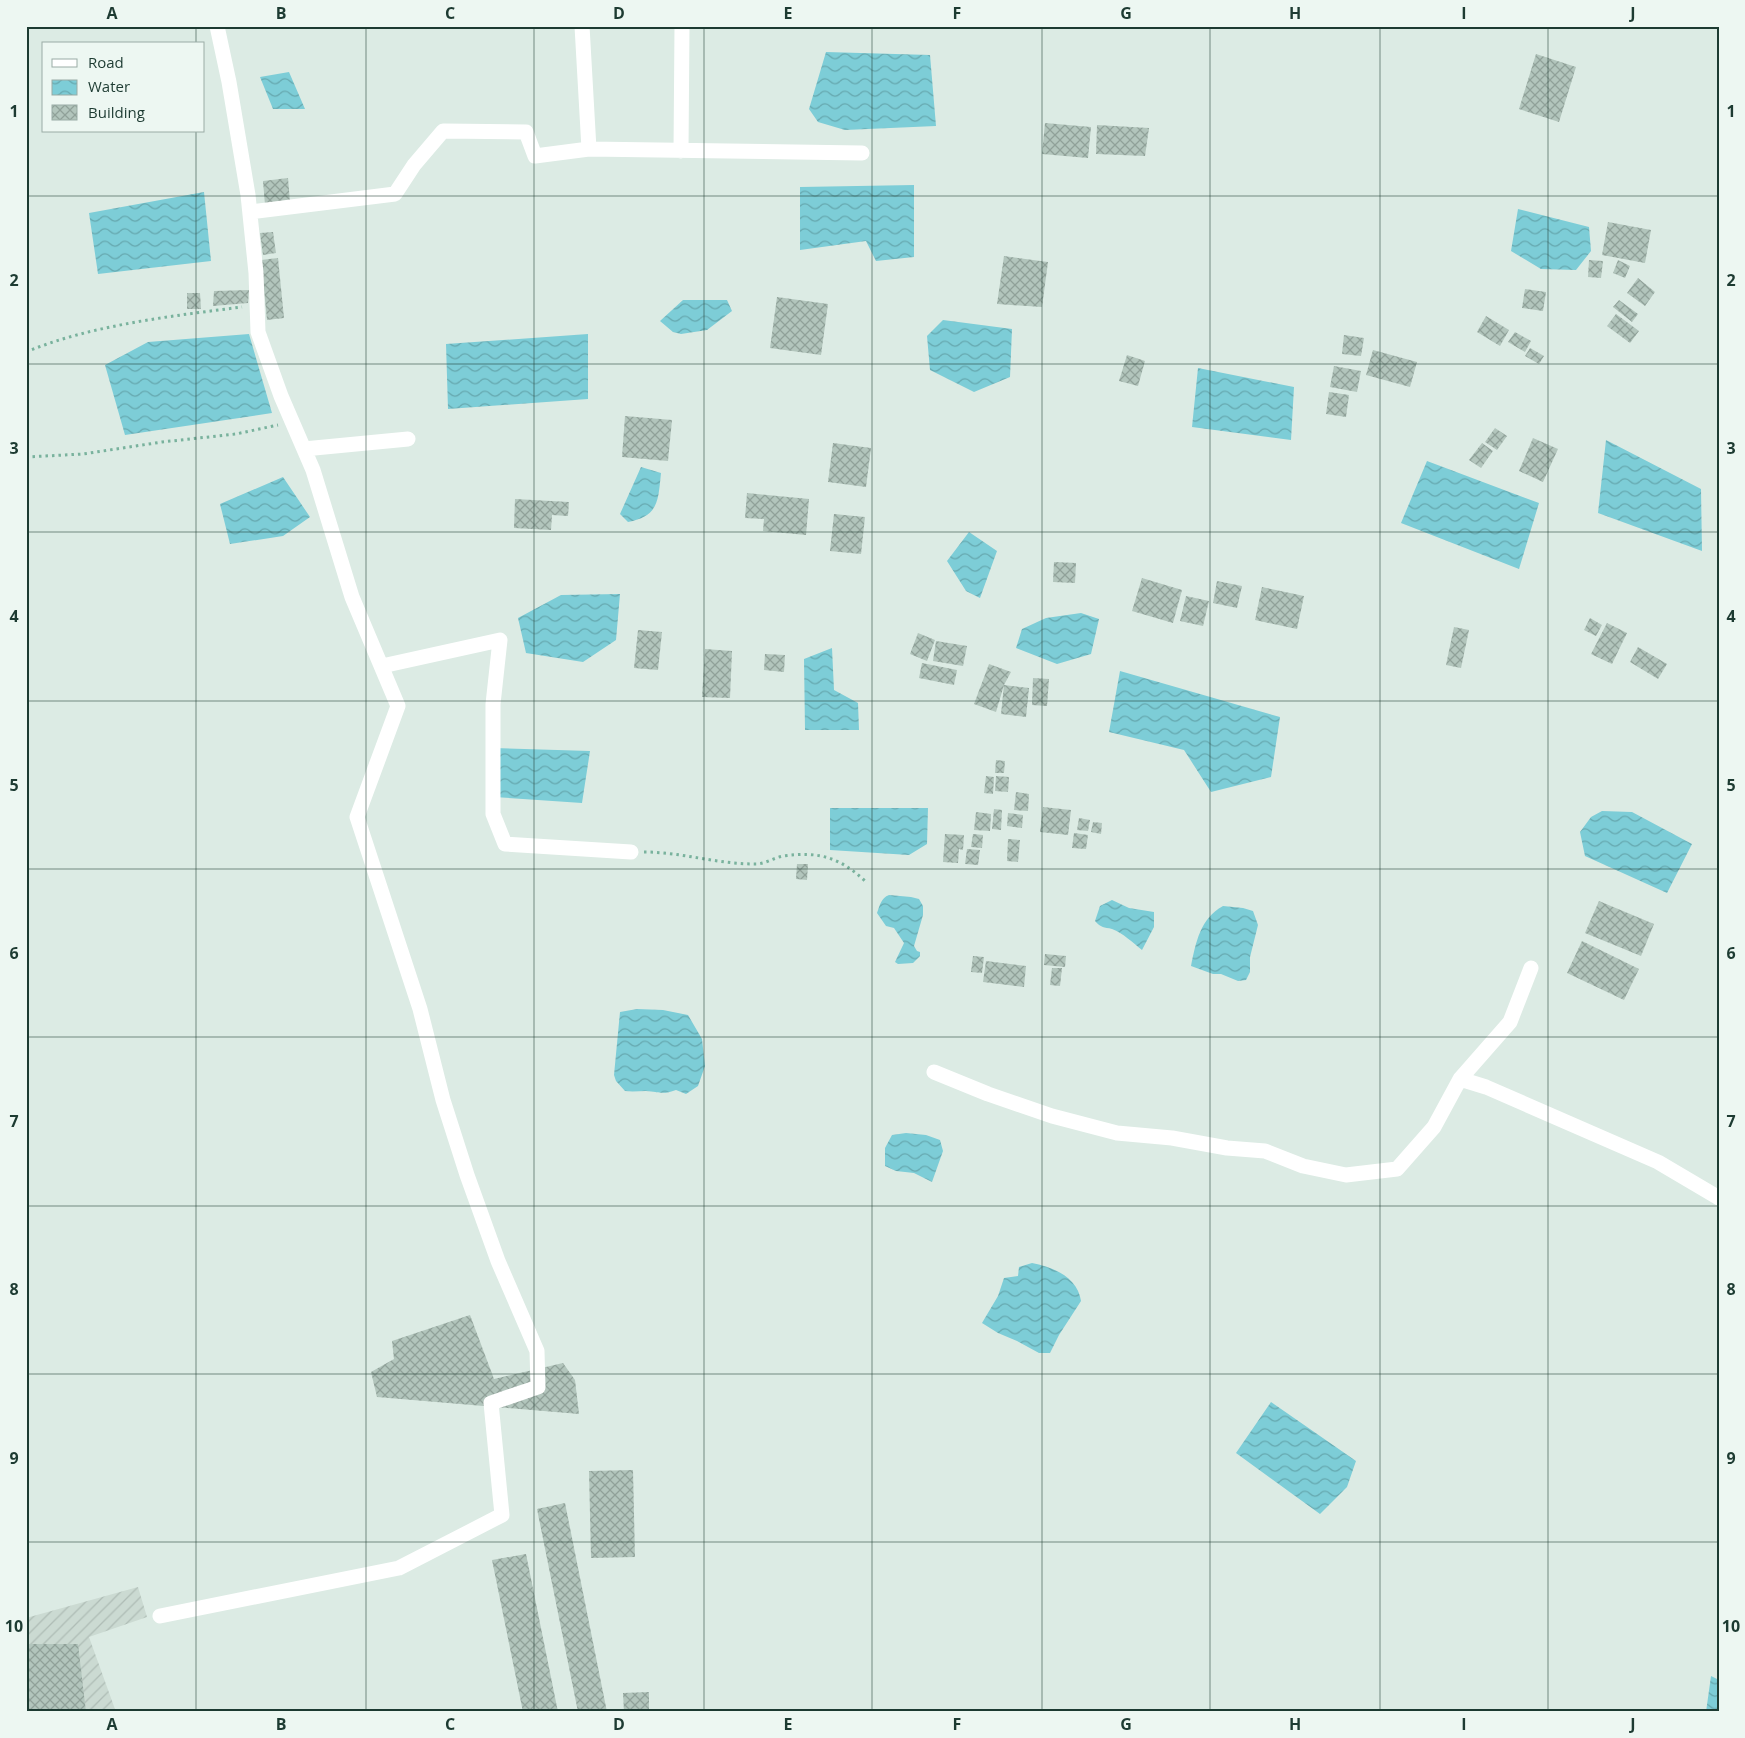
<svg xmlns="http://www.w3.org/2000/svg" width="1745" height="1738" font-family="'Open Sans',sans-serif">
  <defs>
    <pattern id="industrial-furrows" width="10" height="10" patternUnits="userSpaceOnUse" patternTransform="scale(1.25)"><rect width="10" height="10" fill="#cbdad2"/><path d="M-1 1l2-2M0 10L10 0M9 11l2-2" fill="none" stroke="#aebcb5"/></pattern>
    <pattern id="water-waves" width="16" height="10" patternUnits="userSpaceOnUse" patternTransform="scale(1.25)"><rect width="16" height="10" fill="#7dcdd7"/><path d="M0 5q4-4 8 0t8 0" fill="none" stroke="#66a8af"/></pattern>
    <pattern id="building-cross-hatch" width="8" height="8" patternUnits="userSpaceOnUse" patternTransform="scale(1.25)"><rect width="8" height="8" fill="#b2c5bc"/><path d="M0 0l8 8M0 8l8-8" fill="none" stroke="#90a199"/></pattern>
  </defs>
  <rect width="100%" height="100%" fill="#dcebe4"/>
  <!-- industrial -->
  <path fill="url(#industrial-furrows)" d="M 138,1587 L 147,1617 L 89,1637 L 116,1712 L 26,1712 L 26,1618 Z"/>
  <!-- water -->
  <path fill="url(#water-waves)" d="M 826,52 L 930,55 L 936,126 L 845,130 L 818,122 L 809,109 Z
    M 289,72 L 305,109 L 273,109 L 260,77 Z
    M 914,185 L 914,257 L 876,261 L 866,241 L 800,250 L 800,187 Z
    M 204,192 L 211,261 L 98,274 L 89,213 Z
    M 1518,209 L 1589,227 L 1591,251 L 1576,270 L 1541,269 L 1511,251 Z
    M 683,300 L 727,300 L 732,311 L 707,330 L 681,334 L 673,332 L 660,321 Z
    M 943,320 L 1012,329 L 1010,377 L 974,392 L 930,370 L 927,336 Z
    M 249,334 L 272,413 L 125,435 L 105,365 L 148,342 Z
    M 588,334 L 588,399 L 448,409 L 446,344 Z
    M 1198,368 L 1294,387 L 1291,440 L 1192,427 Z
    M 1606,440 L 1701,489 L 1702,551 L 1598,513 Z
    M 1427,461 L 1539,503 L 1519,569 L 1401,523 Z
    M 641,467 L 661,473 C 658,501 659,516 628,522 L 620,514 Z
    M 283,477 L 310,517 L 283,536 L 230,544 L 220,504 Z
    M 969,532 L 997,551 L 980,598 L 966,591 L 947,561 Z
    M 620,594 L 616,640 L 583,662 L 526,653 L 518,618 L 561,595 Z
    M 1081,613 L 1099,619 L 1091,654 L 1057,664 L 1016,648 L 1022,629 L 1046,618 Z
    M 832,648 L 834,690 L 858,703 L 859,730 L 805,730 L 804,659 Z
    M 1120,671 L 1280,717 L 1271,777 L 1211,792 L 1184,750 L 1109,732 Z
    M 494,748 L 590,751 L 582,803 L 494,797 Z
    M 830,808 L 928,808 L 927,844 L 909,855 L 830,850 Z
    M 1602,811 L 1632,812 L 1692,844 L 1667,893 L 1585,856 L 1580,832 L 1591,817 Z
    M 889,895 L 911,897 L 919,899 L 923,906 L 923,915 L 914,946 L 917,951 L 920,952 L 920,956 L 913,963 L 898,964 L 895,962 L 904,943 L 894,928 L 886,926 L 877,913 C 880,905 881,898 889,895 Z
    M 1112,900 L 1129,908 L 1154,912 L 1154,927 L 1142,950 C 1133,943 1123,933 1112,929 C 1104,927 1101,928 1095,921 L 1100,906 Z
    M 1223,906 L 1243,908 L 1253,911 L 1258,925 L 1250,957 L 1250,972 L 1246,980 L 1238,981 L 1221,974 L 1213,974 L 1191,966 C 1196,942 1200,919 1223,906 Z
    M 637,1009 L 663,1010 L 688,1015 L 702,1039 L 705,1066 L 698,1086 L 686,1094 L 676,1090 C 663,1095 659,1092 646,1091 C 639,1091 633,1092 625,1091 L 616,1081 L 614,1075 L 620,1012 Z
    M 906,1133 L 926,1135 L 940,1140 L 943,1151 L 932,1182 L 914,1173 L 896,1171 L 885,1166 L 885,1148 L 892,1135 Z
    M 1032,1263 C 1054,1267 1078,1278 1081,1301 L 1059,1335 L 1050,1353 L 1039,1353 L 1017,1341 L 998,1333 L 982,1323 L 998,1296 L 1004,1278 L 1018,1276 L 1019,1267 Z
    M 1271,1402 L 1356,1461 L 1347,1487 L 1320,1514 L 1236,1453 Z
    M 1711,1676 L 1719,1680 L 1719,1712 L 1706,1712 Z"/>
  <!-- building -->
  <path fill="url(#building-cross-hatch)" d="M 1536,54 L 1576,67 L 1559,122 L 1519,109 Z
    M 1045,123 L 1091,127 L 1088,158 L 1042,154 Z
    M 1097,125 L 1149,128 L 1145,156 L 1096,154 Z
    M 288,178 L 290,202 L 265,205 L 263,181 Z
    M 1608,222 L 1651,230 L 1645,263 L 1602,255 Z
    M 273,232 L 276,253 L 263,255 L 260,233 Z
    M 1004,256 L 1048,262 L 1042,307 L 997,304 Z
    M 278,258 L 284,318 L 267,320 L 261,260 Z
    M 1589,260 L 1603,261 L 1601,278 L 1588,277 Z
    M 1618,260 L 1630,266 L 1625,278 L 1613,273 Z
    M 1638,278 L 1655,292 L 1645,306 L 1627,293 Z
    M 1525,289 L 1546,292 L 1543,311 L 1522,308 Z
    M 249,290 L 248,303 L 213,306 L 214,291 Z
    M 187,293 L 200,293 L 201,309 L 187,309 Z
    M 777,297 L 828,304 L 821,355 L 770,348 Z
    M 1619,300 L 1638,314 L 1632,322 L 1613,307 Z
    M 1616,314 L 1639,331 L 1630,343 L 1607,326 Z
    M 1486,316 L 1509,330 L 1500,346 L 1477,332 Z
    M 1515,332 L 1531,341 L 1525,352 L 1508,342 Z
    M 1344,335 L 1364,338 L 1361,356 L 1342,354 Z
    M 1530,348 L 1544,356 L 1539,364 L 1525,356 Z
    M 1373,350 L 1417,362 L 1410,387 L 1366,375 Z
    M 1127,355 L 1145,361 L 1138,386 L 1119,381 Z
    M 1334,366 L 1361,371 L 1357,392 L 1330,387 Z
    M 1329,392 L 1349,395 L 1346,417 L 1326,414 Z
    M 625,416 L 672,420 L 668,461 L 622,457 Z
    M 1495,428 L 1507,436 L 1497,450 L 1485,442 Z
    M 1533,438 L 1558,449 L 1543,482 L 1519,471 Z
    M 833,443 L 871,448 L 866,487 L 828,482 Z
    M 1482,443 L 1493,451 L 1481,468 L 1469,460 Z
    M 747,493 L 809,499 L 806,535 L 763,531 L 764,519 L 745,518 Z
    M 515,499 L 569,502 L 568,516 L 552,515 L 551,530 L 514,528 Z
    M 834,514 L 865,517 L 861,554 L 830,551 Z
    M 1054,562 L 1076,563 L 1075,583 L 1053,582 Z
    M 1142,578 L 1182,590 L 1173,623 L 1132,611 Z
    M 1217,581 L 1242,586 L 1237,608 L 1213,603 Z
    M 1262,587 L 1304,596 L 1297,629 L 1255,620 Z
    M 1186,596 L 1209,601 L 1203,626 L 1180,621 Z
    M 1590,618 L 1602,625 L 1596,636 L 1584,630 Z
    M 1607,623 L 1627,633 L 1612,664 L 1591,654 Z
    M 1454,627 L 1469,630 L 1461,668 L 1446,665 Z
    M 638,630 L 662,632 L 658,670 L 634,668 Z
    M 918,633 L 935,640 L 927,661 L 910,654 Z
    M 936,641 L 967,646 L 963,666 L 933,661 Z
    M 1638,647 L 1667,664 L 1658,679 L 1630,662 Z
    M 705,649 L 732,651 L 730,698 L 702,697 Z
    M 765,654 L 785,655 L 784,672 L 764,670 Z
    M 922,663 L 957,670 L 954,685 L 919,678 Z
    M 989,664 L 1011,672 L 1004,685 L 1029,688 L 1026,717 L 1001,714 L 1004,685 L 996,712 L 974,704 Z
    M 1033,678 L 1049,679 L 1047,706 L 1032,705 Z
    M 996,760 L 1005,761 L 1004,773 L 995,773 Z
    M 986,776 L 994,777 L 993,794 L 984,793 Z
    M 996,776 L 1009,777 L 1008,792 L 995,791 Z
    M 1016,792 L 1029,794 L 1028,811 L 1014,810 Z
    M 1043,807 L 1071,810 L 1068,835 L 1040,832 Z
    M 994,809 L 1002,810 L 1001,830 L 992,829 Z
    M 976,812 L 991,814 L 990,831 L 974,830 Z
    M 1008,813 L 1023,815 L 1022,828 L 1007,826 Z
    M 1079,818 L 1090,820 L 1088,831 L 1077,830 Z
    M 1093,822 L 1102,823 L 1101,834 L 1091,832 Z
    M 1074,833 L 1088,835 L 1086,849 L 1072,848 Z
    M 945,834 L 964,835 L 963,850 L 959,849 L 958,863 L 943,862 Z
    M 973,834 L 983,835 L 982,848 L 971,847 Z
    M 1008,839 L 1020,840 L 1018,862 L 1007,861 Z
    M 967,849 L 980,850 L 978,865 L 965,864 Z
    M 797,864 L 808,864 L 807,880 L 796,879 Z
    M 1599,901 L 1654,924 L 1641,956 L 1585,933 Z
    M 1582,941 L 1639,969 L 1624,1000 L 1567,973 Z
    M 1045,954 L 1066,956 L 1065,967 L 1044,965 Z
    M 973,956 L 984,957 L 982,973 L 971,972 Z
    M 986,961 L 1026,966 L 1024,987 L 983,982 Z
    M 1052,968 L 1062,968 L 1060,986 L 1050,985 Z
    M 470,1315 L 494,1379 L 563,1363 L 575,1380 L 579,1414 L 377,1397 L 371,1372 L 394,1359 L 392,1341 Z
    M 633,1470 L 635,1557 L 591,1558 L 589,1471 Z
    M 565,1503 L 607,1712 L 578,1712 L 537,1509 Z
    M 526,1554 L 558,1712 L 523,1712 L 492,1560 Z
    M 26,1644 L 78,1644 L 86,1712 L 26,1712 Z
    M 649,1692 L 649,1712 L 624,1712 L 623,1693 Z"/>
  <g fill="none" stroke-linecap="round" stroke-linejoin="round">
    <!-- path -->
    <path stroke="#79b29d" stroke-width="3" stroke-dasharray="2.5 4" stroke-linecap="butt" d="M 26,352 C 91,325 172,316 242,307
      M 26,457 L 83,454 L 162,442 L 236,434 L 278,425
      M 644,852 C 681,852 717,864 754,864 C 763,865 773,858 783,856 C 818,851 840,857 866,882"/>
    <!-- minor -->
    <path stroke="#fff" stroke-width="15" d="M 589,149 L 862,153
      M 681,151 L 682,26
      M 250,212 L 395,194 L 414,165 L 443,131 L 526,132 L 535,156 L 589,149 L 582,26
      M 304,449 L 408,439
      M 382,666 L 500,640 L 493,704 L 493,814 L 505,844 L 631,852
      M 934,1072 L 988,1094 L 1052,1116 L 1117,1133 L 1172,1138 L 1227,1148 L 1265,1151 L 1303,1166 L 1346,1175 L 1397,1169 L 1434,1127 L 1460,1079 L 1510,1022 L 1531,968
      M 1460,1079 L 1486,1087 L 1658,1162 L 1719,1198
      M 160,1616 L 399,1568 L 502,1515 L 491,1403 L 538,1387 L 537,1351 L 498,1261 L 467,1175 L 443,1100 L 420,1009 L 357,817 L 398,706 L 352,597 L 313,470 L 281,396 L 258,332 L 256,273 L 248,195 L 229,82 L 217,26"/>
  </g>
  <!-- grid -->
  <path fill="none" stroke="#1d3b32" stroke-width="1" stroke-opacity="0.55" d="M 196,26 L 196,44M 366,26 L 366,1712M 534,26 L 534,1712M 704,26 L 704,1712M 872,26 L 872,1712M 1042,26 L 1042,1712M 1210,26 L 1210,1712M 1380,26 L 1380,1712M 1548,26 L 1548,1712M 196,131 L 196,1712M 26,196 L 1719,196M 26,364 L 1719,364M 26,532 L 1719,532M 26,701 L 1719,701M 26,869 L 1719,869M 26,1037 L 1719,1037M 26,1206 L 1719,1206M 26,1374 L 1719,1374M 26,1542 L 1719,1542"/>
  <!-- border -->
  <rect width="1745" height="1738" fill="none" stroke="#edf7f2" stroke-width="55"/>
  <!-- legend -->
  <rect x="42" y="42" width="162" height="90" fill="#edf7f2" stroke="#9aaca5"/>
  <rect x="52" y="59" width="25" height="8" fill="#ffffff" stroke="#9aaca5"/>
  <text x="88" y="68" font-size="15" fill="#1d3b32">Road</text>
  <rect x="52" y="80" width="25" height="15" fill="url(#water-waves)" stroke="#9aaca5"/>
  <text x="88" y="92" font-size="15" fill="#1d3b32">Water</text>
  <rect x="52" y="105" width="25" height="15" fill="url(#building-cross-hatch)" stroke="#9aaca5"/>
  <text x="88" y="118" font-size="15" fill="#1d3b32">Building</text>
  <rect x="28" y="28" width="1690" height="1682" fill="none" stroke="#1d3b32" stroke-width="2"/>
  <g font-size="16" text-anchor="middle" font-weight="bold" fill="#1d3b32">
    <text x="112" y="19">A</text>
    <text x="281" y="19">B</text>
    <text x="450" y="19">C</text>
    <text x="619" y="19">D</text>
    <text x="788" y="19">E</text>
    <text x="957" y="19">F</text>
    <text x="1126" y="19">G</text>
    <text x="1295" y="19">H</text>
    <text x="1464" y="19">I</text>
    <text x="1633" y="19">J</text>
    <text x="14" y="117">1</text>
    <text x="1731" y="117">1</text>
    <text x="14" y="286">2</text>
    <text x="1731" y="286">2</text>
    <text x="14" y="454">3</text>
    <text x="1731" y="454">3</text>
    <text x="14" y="622">4</text>
    <text x="1731" y="622">4</text>
    <text x="14" y="791">5</text>
    <text x="1731" y="791">5</text>
    <text x="14" y="959">6</text>
    <text x="1731" y="959">6</text>
    <text x="14" y="1127">7</text>
    <text x="1731" y="1127">7</text>
    <text x="14" y="1295">8</text>
    <text x="1731" y="1295">8</text>
    <text x="14" y="1464">9</text>
    <text x="1731" y="1464">9</text>
    <text x="14" y="1632">10</text>
    <text x="1731" y="1632">10</text>
    <text x="112" y="1730">A</text>
    <text x="281" y="1730">B</text>
    <text x="450" y="1730">C</text>
    <text x="619" y="1730">D</text>
    <text x="788" y="1730">E</text>
    <text x="957" y="1730">F</text>
    <text x="1126" y="1730">G</text>
    <text x="1295" y="1730">H</text>
    <text x="1464" y="1730">I</text>
    <text x="1633" y="1730">J</text>
  </g>
</svg>
